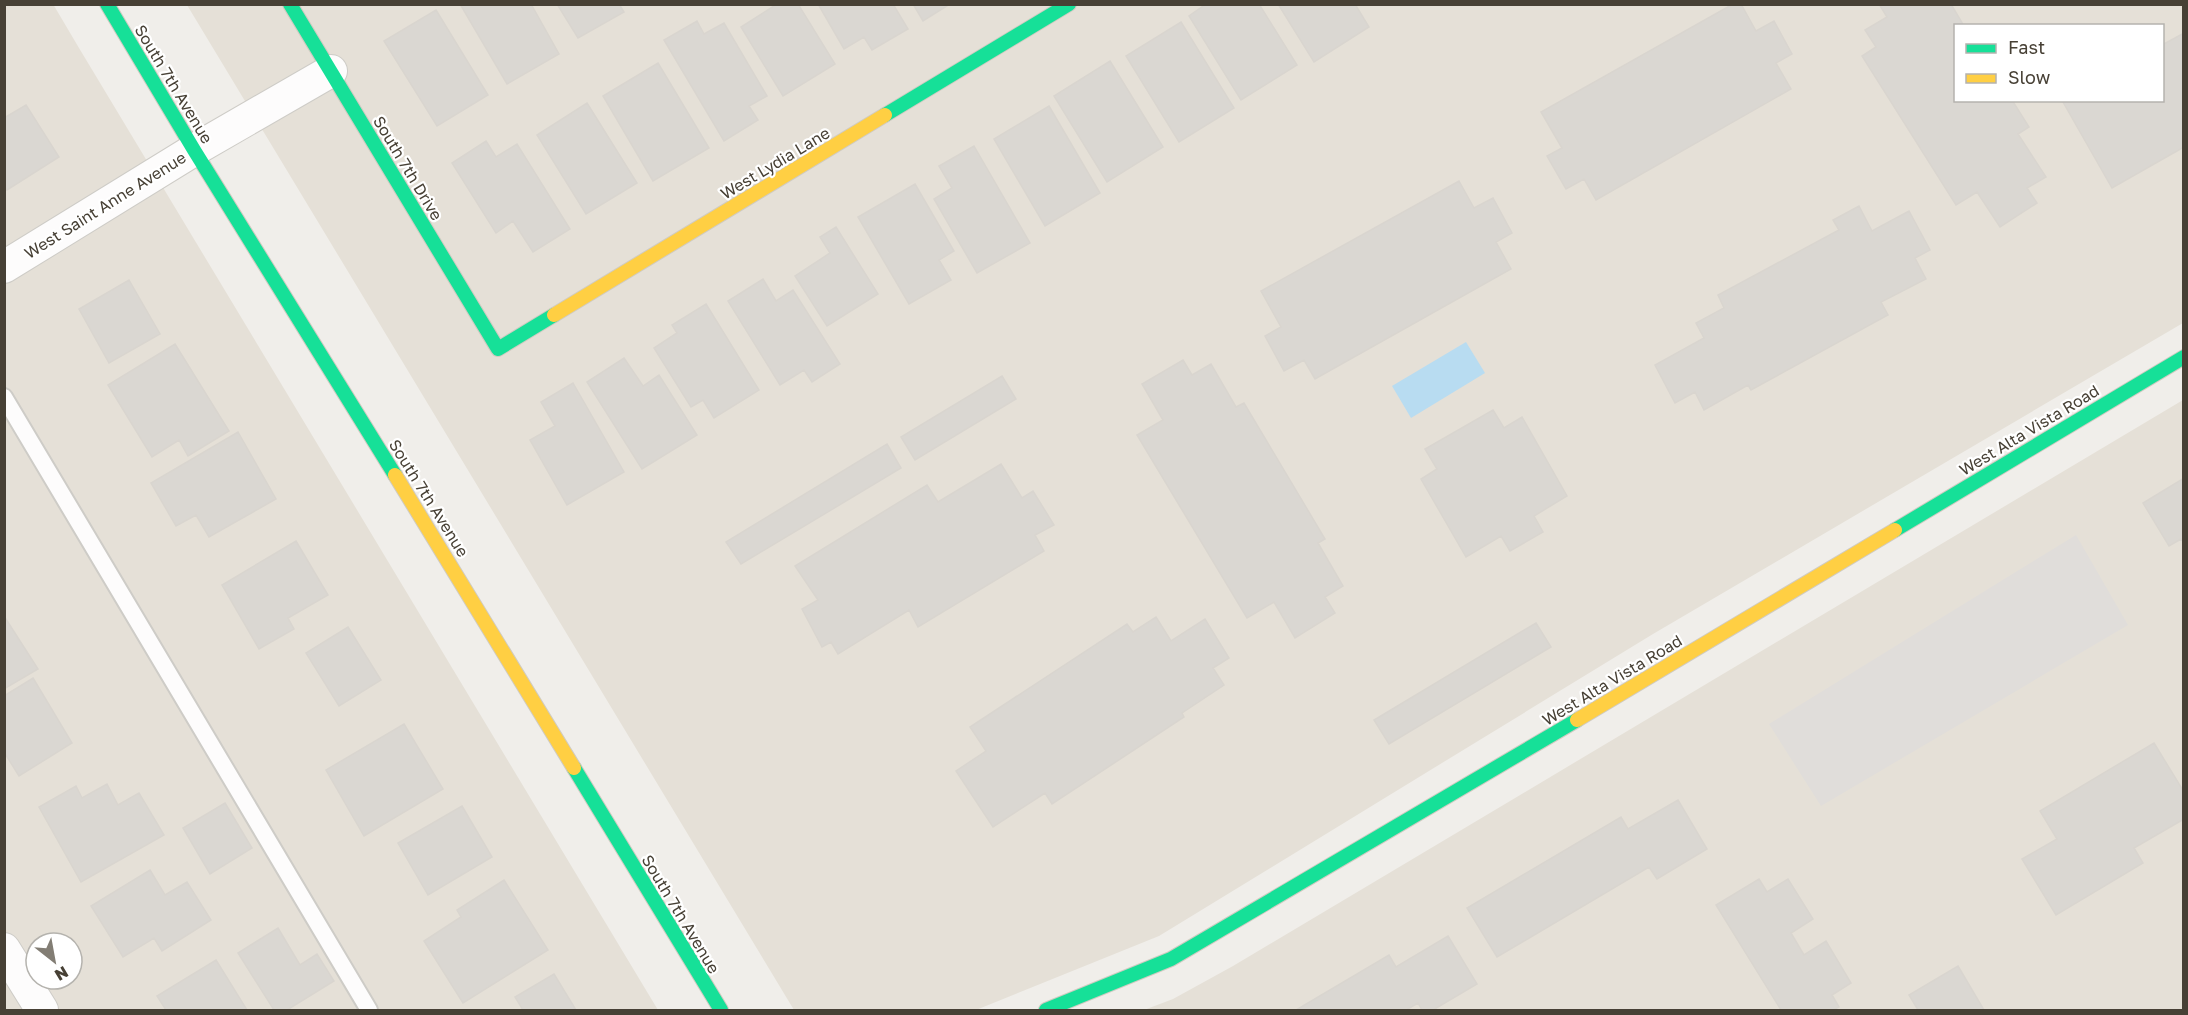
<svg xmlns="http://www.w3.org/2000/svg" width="2188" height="1015" font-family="'Golos Text',sans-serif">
  <rect width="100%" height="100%" fill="#f0eeea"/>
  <!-- residential -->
  <path fill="#e5e0d7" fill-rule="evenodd" d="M 53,4 L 79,48 L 658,1010 L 5,1010 L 4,5 ZM 36,943 L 72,943 L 72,979 L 36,979 Z
    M 187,5 L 2183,5 L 2183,323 L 1653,634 L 1159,936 L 976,1010 L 794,1010 ZM 1956,26 L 2162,26 L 2162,100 L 1956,100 Z
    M 2183,400 L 2183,1010 L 1144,1010 L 1173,999 L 1233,966 Z"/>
  <!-- parking -->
  <path fill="#e0ddda" d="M 2076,535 L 2128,625 L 1821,806 L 1769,724 Z"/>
  <!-- water -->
  <path fill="#b8dcf1" d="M 1466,342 L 1485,373 L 1411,418 L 1392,386 Z"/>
  <!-- building -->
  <path fill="#dad7d2" stroke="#d9d5cf" stroke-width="1.5" d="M 460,4 L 531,4 L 559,54 L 507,84 Z
    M 557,4 L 619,4 L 624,12 L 578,38 Z
    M 777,4 L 798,4 L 835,64 L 783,96 L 741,27 Z
    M 818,4 L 893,4 L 908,29 L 872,50 L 864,37 L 844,49 Z
    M 913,4 L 950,4 L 923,21 Z
    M 1206,4 L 1259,4 L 1297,65 L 1241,100 L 1189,16 Z
    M 1278,4 L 1355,4 L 1369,27 L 1314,62 Z
    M 1733,4 L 1741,4 L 1756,31 L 1774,21 L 1792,54 L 1776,63 L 1791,89 L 1596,200 L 1584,179 L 1566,189 L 1547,156 L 1562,148 L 1541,112 Z
    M 1879,4 L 1951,4 L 1964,26 L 1956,26 L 1956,100 L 2012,100 L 2029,127 L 2018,134 L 2046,177 L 2027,188 L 2037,203 L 2000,227 L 1977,192 L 1956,205 L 1862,56 L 1876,47 L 1865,30 L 1887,17 Z
    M 436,10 L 488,95 L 437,126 L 384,41 Z
    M 697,21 L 704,34 L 724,23 L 767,96 L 749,106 L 758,120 L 724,141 L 664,40 Z
    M 1181,22 L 1234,108 L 1179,142 L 1126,56 Z
    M 2184,33 L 2184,147 L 2112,188 L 2063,102 L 2066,100 L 2162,100 L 2162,45 Z
    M 1110,61 L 1163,147 L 1107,182 L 1054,96 Z
    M 658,63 L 709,148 L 653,181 L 603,96 Z
    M 587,103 L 637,183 L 586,214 L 537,135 Z
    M 26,105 L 59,157 L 7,190 L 4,186 L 4,118 Z
    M 1049,106 L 1100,193 L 1045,226 L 994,139 Z
    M 486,141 L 496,157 L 517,144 L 570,229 L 533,252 L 513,221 L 496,233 L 452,163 Z
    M 974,146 L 1030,243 L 977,273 L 934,199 L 952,188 L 939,166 Z
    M 1459,181 L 1474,208 L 1493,198 L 1512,233 L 1496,242 L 1511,269 L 1315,379 L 1304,360 L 1284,371 L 1265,336 L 1281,327 L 1261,291 Z
    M 915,184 L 954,251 L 939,260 L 951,280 L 909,304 L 858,217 Z
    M 1859,206 L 1872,231 L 1909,211 L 1930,250 L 1915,258 L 1926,279 L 1881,302 L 1888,315 L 1751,390 L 1748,385 L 1704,410 L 1695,392 L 1675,403 L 1655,365 L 1704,338 L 1696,323 L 1724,308 L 1718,295 L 1839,230 L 1833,220 Z
    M 836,227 L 878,294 L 827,326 L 795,276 L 830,253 L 820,237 Z
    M 763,279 L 776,301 L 793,290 L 840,364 L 812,382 L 804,370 L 780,385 L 728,301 Z
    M 129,280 L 160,334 L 109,363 L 79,309 Z
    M 706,304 L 759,390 L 714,418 L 703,400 L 691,407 L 654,348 L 677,333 L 672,325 Z
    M 175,344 L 229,431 L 188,456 L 179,440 L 152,457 L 108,385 Z
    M 624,358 L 643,386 L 659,375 L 697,435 L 642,469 L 587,382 Z
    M 1183,360 L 1192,375 L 1211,364 L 1236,407 L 1244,403 L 1325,539 L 1318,543 L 1343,586 L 1325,597 L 1335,613 L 1295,638 L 1274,602 L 1247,618 L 1137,435 L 1163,420 L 1142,384 Z
    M 1002,376 L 1016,399 L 915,460 L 901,437 Z
    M 573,383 L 624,472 L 567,505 L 530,440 L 555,426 L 541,402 Z
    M 1493,410 L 1504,428 L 1522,417 L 1567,496 L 1534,516 L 1543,532 L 1510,551 L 1501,536 L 1466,557 L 1421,479 L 1437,469 L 1425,449 Z
    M 238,432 L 276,499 L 209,537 L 196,515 L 176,526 L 151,483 Z
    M 887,444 L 901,468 L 741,564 L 726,542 Z
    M 1001,464 L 1022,498 L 1033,491 L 1054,525 L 1035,535 L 1044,551 L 918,627 L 909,610 L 838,654 L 831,642 L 822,647 L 802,609 L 818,600 L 795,566 L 927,485 L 938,502 Z
    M 2184,478 L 2184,543 L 2181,539 L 2169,546 L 2143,503 Z
    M 296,541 L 328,595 L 288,618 L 294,629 L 259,649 L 222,585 Z
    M 4,616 L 38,669 L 4,689 Z
    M 1156,617 L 1171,641 L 1205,619 L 1229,658 L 1213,668 L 1224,685 L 1182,713 L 1184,717 L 1052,804 L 1045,793 L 993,827 L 956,771 L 986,751 L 970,727 L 1127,624 L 1133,632 Z
    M 1536,623 L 1551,647 L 1389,744 L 1374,720 Z
    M 348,627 L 381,680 L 339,706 L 306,653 Z
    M 33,678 L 72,743 L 19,776 L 4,752 L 4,696 Z
    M 404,724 L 443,789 L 364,836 L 326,770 Z
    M 2154,743 L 2184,792 L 2184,819 L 2134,848 L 2143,863 L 2056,915 L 2022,859 L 2057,839 L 2040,811 Z
    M 107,784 L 118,805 L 139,793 L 164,835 L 81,882 L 39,807 L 76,786 L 82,798 Z
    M 1678,800 L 1707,849 L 1657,879 L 1649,867 L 1497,957 L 1467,908 L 1621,817 L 1628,829 Z
    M 225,803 L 252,848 L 210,874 L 183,828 Z
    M 462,806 L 492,857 L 428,895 L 398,843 Z
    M 150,870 L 165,895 L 187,882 L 211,920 L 162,951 L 154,938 L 123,957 L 91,906 Z
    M 1759,879 L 1767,892 L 1788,879 L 1813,919 L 1791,933 L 1804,955 L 1826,941 L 1851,983 L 1832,995 L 1839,1007 L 1833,1010 L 1781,1010 L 1716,905 Z
    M 504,880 L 548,950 L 463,1003 L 424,941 L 461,917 L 457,910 Z
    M 278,928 L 300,965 L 317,954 L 334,981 L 287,1010 L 274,1010 L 238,953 Z
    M 1448,936 L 1477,984 L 1433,1010 L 1422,1010 L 1418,1003 L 1406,1010 L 1296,1010 L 1389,955 L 1396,967 Z
    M 216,960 L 247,1010 L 166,1010 L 157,996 Z
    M 1958,966 L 1984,1010 L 1918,1010 L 1909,995 Z
    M 554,974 L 576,1010 L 523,1010 L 515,997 Z"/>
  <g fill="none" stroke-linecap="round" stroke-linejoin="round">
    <!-- lane casing -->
    <g stroke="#ceccc7" stroke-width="20">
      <path id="lane" d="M 4,397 L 369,1010"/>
    </g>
    <!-- street casing -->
    <g stroke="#ceccc7" stroke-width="34">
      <path id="street" d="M 4,267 L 194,150 L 331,71
        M 4,949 L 42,1010"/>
    </g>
    <!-- fast casing -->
    <g stroke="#d0cbc1" stroke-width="16">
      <path id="fast" d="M 107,4 L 194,150 L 395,475
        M 290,4 L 498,349 L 554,315
        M 885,115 L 1069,4
        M 1895,530 L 2184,357
        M 574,768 L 721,1010
        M 1046,1010 L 1171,959 L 1577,720"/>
    </g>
    <!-- slow casing -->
    <g stroke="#d0cbc1" stroke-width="16">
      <path id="slow" d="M 554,315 L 885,115
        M 395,475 L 574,768
        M 1577,720 L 1895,530"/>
    </g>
    <!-- lane -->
    <use href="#lane" stroke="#fdfcfc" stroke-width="16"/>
    <!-- street -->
    <use href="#street" stroke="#fdfcfc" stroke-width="32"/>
    <!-- fast -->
    <use href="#fast" stroke="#16e098" stroke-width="14"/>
    <!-- slow -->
    <use href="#slow" stroke="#ffcf43" stroke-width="14"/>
  </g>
  <g text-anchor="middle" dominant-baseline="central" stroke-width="4.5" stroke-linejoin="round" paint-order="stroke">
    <!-- street labels -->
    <g font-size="16" fill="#474035" stroke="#fff">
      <text transform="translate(174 84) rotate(59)">South 7th Avenue</text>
      <text transform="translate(775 163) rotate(-31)">West Lydia Lane</text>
      <text transform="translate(408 168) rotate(59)">South 7th Drive</text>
      <text transform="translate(105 205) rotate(-32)">West Saint Anne Avenue</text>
      <text transform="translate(2029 430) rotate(-31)">West Alta Vista Road</text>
      <text transform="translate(429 498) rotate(58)">South 7th Avenue</text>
      <text transform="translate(1612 680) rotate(-31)">West Alta Vista Road</text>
      <text transform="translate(681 914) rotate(59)">South 7th Avenue</text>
    </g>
  </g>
  <!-- border -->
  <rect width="2188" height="1015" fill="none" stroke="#474035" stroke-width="12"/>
  <!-- legend -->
  <rect x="1954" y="24" width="210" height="78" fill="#ffffff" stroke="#b5b3ae" stroke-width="1.5"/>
  <rect x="1966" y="44" width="30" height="9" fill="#16e098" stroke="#b5b3ae" stroke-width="1.5"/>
  <text x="2008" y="54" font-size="18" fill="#474035">Fast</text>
  <rect x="1966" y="74" width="30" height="9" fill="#ffcf43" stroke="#b5b3ae" stroke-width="1.5"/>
  <text x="2008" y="84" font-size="18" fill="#474035">Slow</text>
  <!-- north arrow -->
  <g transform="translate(54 961) rotate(149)"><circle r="28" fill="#ffffff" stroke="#b5b3ae" stroke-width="1.5"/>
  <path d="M0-4.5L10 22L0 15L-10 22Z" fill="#827d74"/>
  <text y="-9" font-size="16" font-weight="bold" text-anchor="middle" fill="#474035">N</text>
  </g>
</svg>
